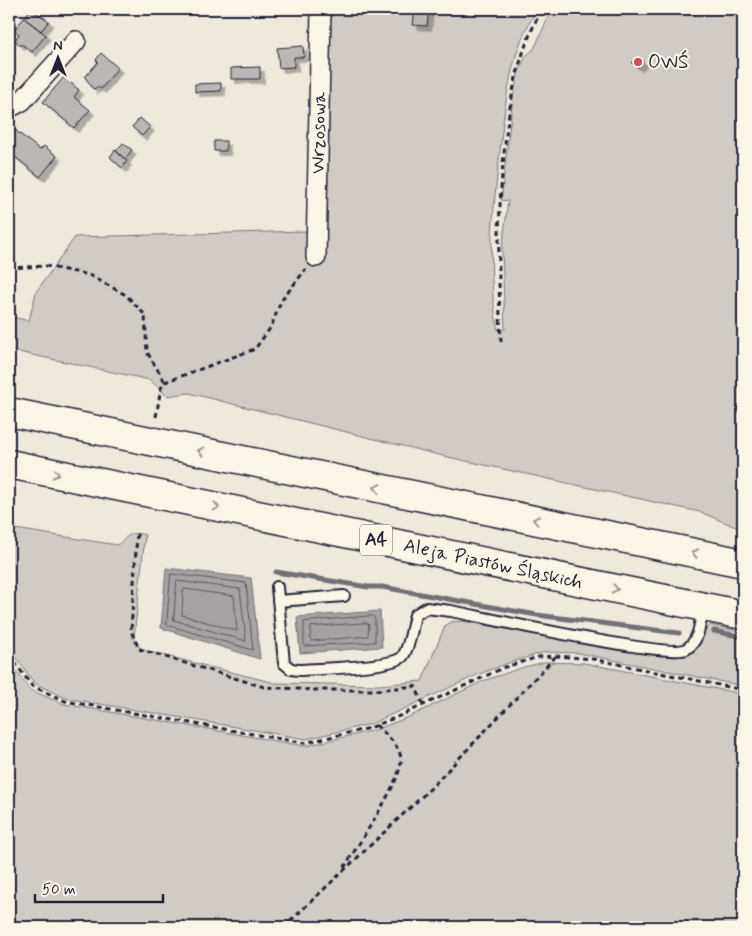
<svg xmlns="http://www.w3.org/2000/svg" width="752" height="936" font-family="Mynerve,sans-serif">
  <defs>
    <filter id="shadow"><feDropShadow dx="4.5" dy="4.5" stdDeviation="0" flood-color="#0004"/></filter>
  </defs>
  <rect width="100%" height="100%" fill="#efe8db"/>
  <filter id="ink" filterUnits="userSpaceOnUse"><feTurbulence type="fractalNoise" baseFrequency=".02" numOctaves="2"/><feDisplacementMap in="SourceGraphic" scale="10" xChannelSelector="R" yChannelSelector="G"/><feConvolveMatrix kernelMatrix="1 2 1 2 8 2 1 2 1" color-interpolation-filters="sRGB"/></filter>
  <g filter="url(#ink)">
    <!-- green -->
    <path fill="#d1cbc3" stroke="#7a767f" d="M 327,9 L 538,9 C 510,48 505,105 500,151 C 493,210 486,272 498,330 L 505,329 L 502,250 L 508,201 L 501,200 L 513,97 L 518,74 L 526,56 L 534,49 L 552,9 L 743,9 L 743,530 L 700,512 L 439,455 L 189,393 L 167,396 L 150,380 L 9,350 L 9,316 L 29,321 L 36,292 L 75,237 L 309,231 Z
      M 9,528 L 117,545 C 129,537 128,530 145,535 L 134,637 L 138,646 L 146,651 L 275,683 L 379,685 L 422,681 L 445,626 L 451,622 L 462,621 L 676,657 L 688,653 L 710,625 L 743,632 L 743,686 L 578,653 L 545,652 L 508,663 L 477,675 L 371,724 L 306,739 L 65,698 L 34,683 L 9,647 Z
      M 9,661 L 30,690 L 64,704 L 305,746 L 375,730 L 411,716 L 483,681 L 524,667 L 545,662 L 584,663 L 743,694 L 743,927 L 9,927 Z"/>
    <!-- water -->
    <path fill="#a6a2a2" stroke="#716f79" d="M 166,568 L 251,578 L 260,659 L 161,628 Z
      M 380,611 L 382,647 L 300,653 L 297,617 Z"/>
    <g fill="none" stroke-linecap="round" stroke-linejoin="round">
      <!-- shore -->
      <path stroke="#575564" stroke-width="1" d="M 171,574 L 246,583 L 253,650 L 167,625 Z
        M 177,581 L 240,589 L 246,641 L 174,620 Z
        M 185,589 L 234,596 L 237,631 L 182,615 L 183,592 Z
        M 373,616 L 375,619 L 375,642 L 304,646 L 304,622 Z
        M 367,623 L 369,625 L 368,636 L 312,641 L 310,639 L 311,627 Z"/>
      <!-- stream -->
      <path stroke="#716f79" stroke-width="5" d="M 276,572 L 368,587 L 382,587 L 537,615 L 679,633
        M 714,631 L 743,637"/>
    </g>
    <!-- building -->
    <path fill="#bcb7b3" stroke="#22223b" filter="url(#shadow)" d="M 31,9 L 49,21 L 41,31 L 24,18 Z
      M 415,9 L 429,9 L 427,26 L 413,25 Z
      M 24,18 L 46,35 L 32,52 L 23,45 L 19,45 L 15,40 L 19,34 L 14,30 Z
      M 303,46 L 304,57 L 294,57 L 294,67 L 279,68 L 277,48 Z
      M 101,53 L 118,68 L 101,89 L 98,87 L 93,89 L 85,77 L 98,62 L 96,60 Z
      M 637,57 L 643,61 L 638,67 L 632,63 Z
      M 260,67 L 260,79 L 231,79 L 231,68 Z
      M 64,77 L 79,90 L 74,97 L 90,110 L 74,128 L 43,102 Z
      M 221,83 L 221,91 L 195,92 L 195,84 Z
      M 140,118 L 150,127 L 142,136 L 132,127 Z
      M 9,125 L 40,150 L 44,146 L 57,156 L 40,177 L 9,152 Z
      M 214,141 L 226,141 L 226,151 L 214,151 Z
      M 123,143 L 132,150 L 125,159 L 116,151 Z
      M 115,150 L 127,161 L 122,168 L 110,157 Z"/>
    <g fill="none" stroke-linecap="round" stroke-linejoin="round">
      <!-- service casing -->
      <g stroke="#22223b" stroke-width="14">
        <path id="service" d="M 277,587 L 284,663 L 291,669 L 299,670 C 316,669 396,667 403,656 C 410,646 412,627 415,615 L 426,608 L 451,611 C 482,617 670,659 686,649 C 700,641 700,621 703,608
          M 278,601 L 344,596"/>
      </g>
      <!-- minor casing -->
      <g stroke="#22223b" stroke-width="22">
        <path id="minor" d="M 9,108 L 22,101 L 76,41
          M 316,257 L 321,9"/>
      </g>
      <!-- motorway casing -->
      <g stroke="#22223b" stroke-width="31">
        <path id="motorway" d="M 9,412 L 743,563
          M 9,464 L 743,615"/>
      </g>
      <!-- path -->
      <path stroke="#22223b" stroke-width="3" stroke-dasharray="5 4" stroke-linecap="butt" d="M 9,268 L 46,266 L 89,275 L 126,295 L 145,315 L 147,352 L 165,382
        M 501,342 C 498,273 497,214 505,144 C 510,97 519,51 542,9
        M 156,417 L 161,388 L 165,382 L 255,349 L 271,327 L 281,301 L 306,269
        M 137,534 L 131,631 L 139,649 L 264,687 L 315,690 L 377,690 L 415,686 L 424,706
        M 9,655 L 32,686 L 65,701 L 304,743 L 370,728 L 404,714 L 505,667 L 539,657 L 557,656 L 593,659 L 743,690
        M 344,868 C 356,847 403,780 401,759 C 400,745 385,734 376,725
        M 284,927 L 431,788 L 556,656"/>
      <!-- service -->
      <use href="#service" stroke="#fcf5e5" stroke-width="10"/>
      <!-- minor -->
      <use href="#minor" stroke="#fcf5e5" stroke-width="19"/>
      <!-- motorway -->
      <use href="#motorway" stroke="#fcf5e5" stroke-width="28"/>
    </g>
    <!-- one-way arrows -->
    <defs><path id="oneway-chevron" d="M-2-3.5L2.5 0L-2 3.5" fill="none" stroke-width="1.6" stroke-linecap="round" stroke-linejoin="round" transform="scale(1.25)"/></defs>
    <g stroke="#9a9698">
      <use href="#oneway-chevron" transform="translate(201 451) rotate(-168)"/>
      <use href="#oneway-chevron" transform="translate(56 474) rotate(12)"/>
      <use href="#oneway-chevron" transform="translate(377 488) rotate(-168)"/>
      <use href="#oneway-chevron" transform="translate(216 507) rotate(12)"/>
      <use href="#oneway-chevron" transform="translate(536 520) rotate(-168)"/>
      <use href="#oneway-chevron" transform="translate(695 553) rotate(-168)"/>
      <use href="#oneway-chevron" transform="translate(615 589) rotate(12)"/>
    </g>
  </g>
  <!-- markers -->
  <circle fill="#d1495b" stroke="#fcf5e5" stroke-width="2" cx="638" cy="62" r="5"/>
  <g text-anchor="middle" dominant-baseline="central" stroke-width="4" stroke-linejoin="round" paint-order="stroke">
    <!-- shield labels -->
    <rect fill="#fcf5e5" stroke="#63616e" stroke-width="1" x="360" y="524.5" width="32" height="31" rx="4"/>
    <g font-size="18" font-weight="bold" fill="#22223b">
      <text x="376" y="540">A4</text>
    </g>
    <!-- poi labels -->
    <g font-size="19" fill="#22223b" stroke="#fcf5e5" text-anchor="start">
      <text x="648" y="62">OWŚ</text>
    </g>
    <!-- street labels -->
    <g font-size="19" fill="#22223b" stroke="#fcf5e5">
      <text transform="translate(319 133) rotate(-89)">Wrzosowa</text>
      <text transform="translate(493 564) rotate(12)">Aleja Piastów Śląskich</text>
    </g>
  </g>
  <!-- margin -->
  <rect width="752" height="936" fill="none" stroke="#fcf5e5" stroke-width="30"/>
  <rect x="15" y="15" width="722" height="906" fill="none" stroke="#22223b" stroke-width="2" filter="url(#ink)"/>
  <!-- north arrow -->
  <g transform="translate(58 58)" stroke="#fcf5e5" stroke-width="4" paint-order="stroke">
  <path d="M0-4L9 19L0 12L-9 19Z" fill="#22223b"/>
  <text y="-8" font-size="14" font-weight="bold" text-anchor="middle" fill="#22223b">N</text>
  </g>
  <!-- scale -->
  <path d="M35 894v8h128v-8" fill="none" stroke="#22223b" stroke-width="2.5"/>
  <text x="42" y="894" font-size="15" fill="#22223b" stroke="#fcf5e5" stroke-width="4" paint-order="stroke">50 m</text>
</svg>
